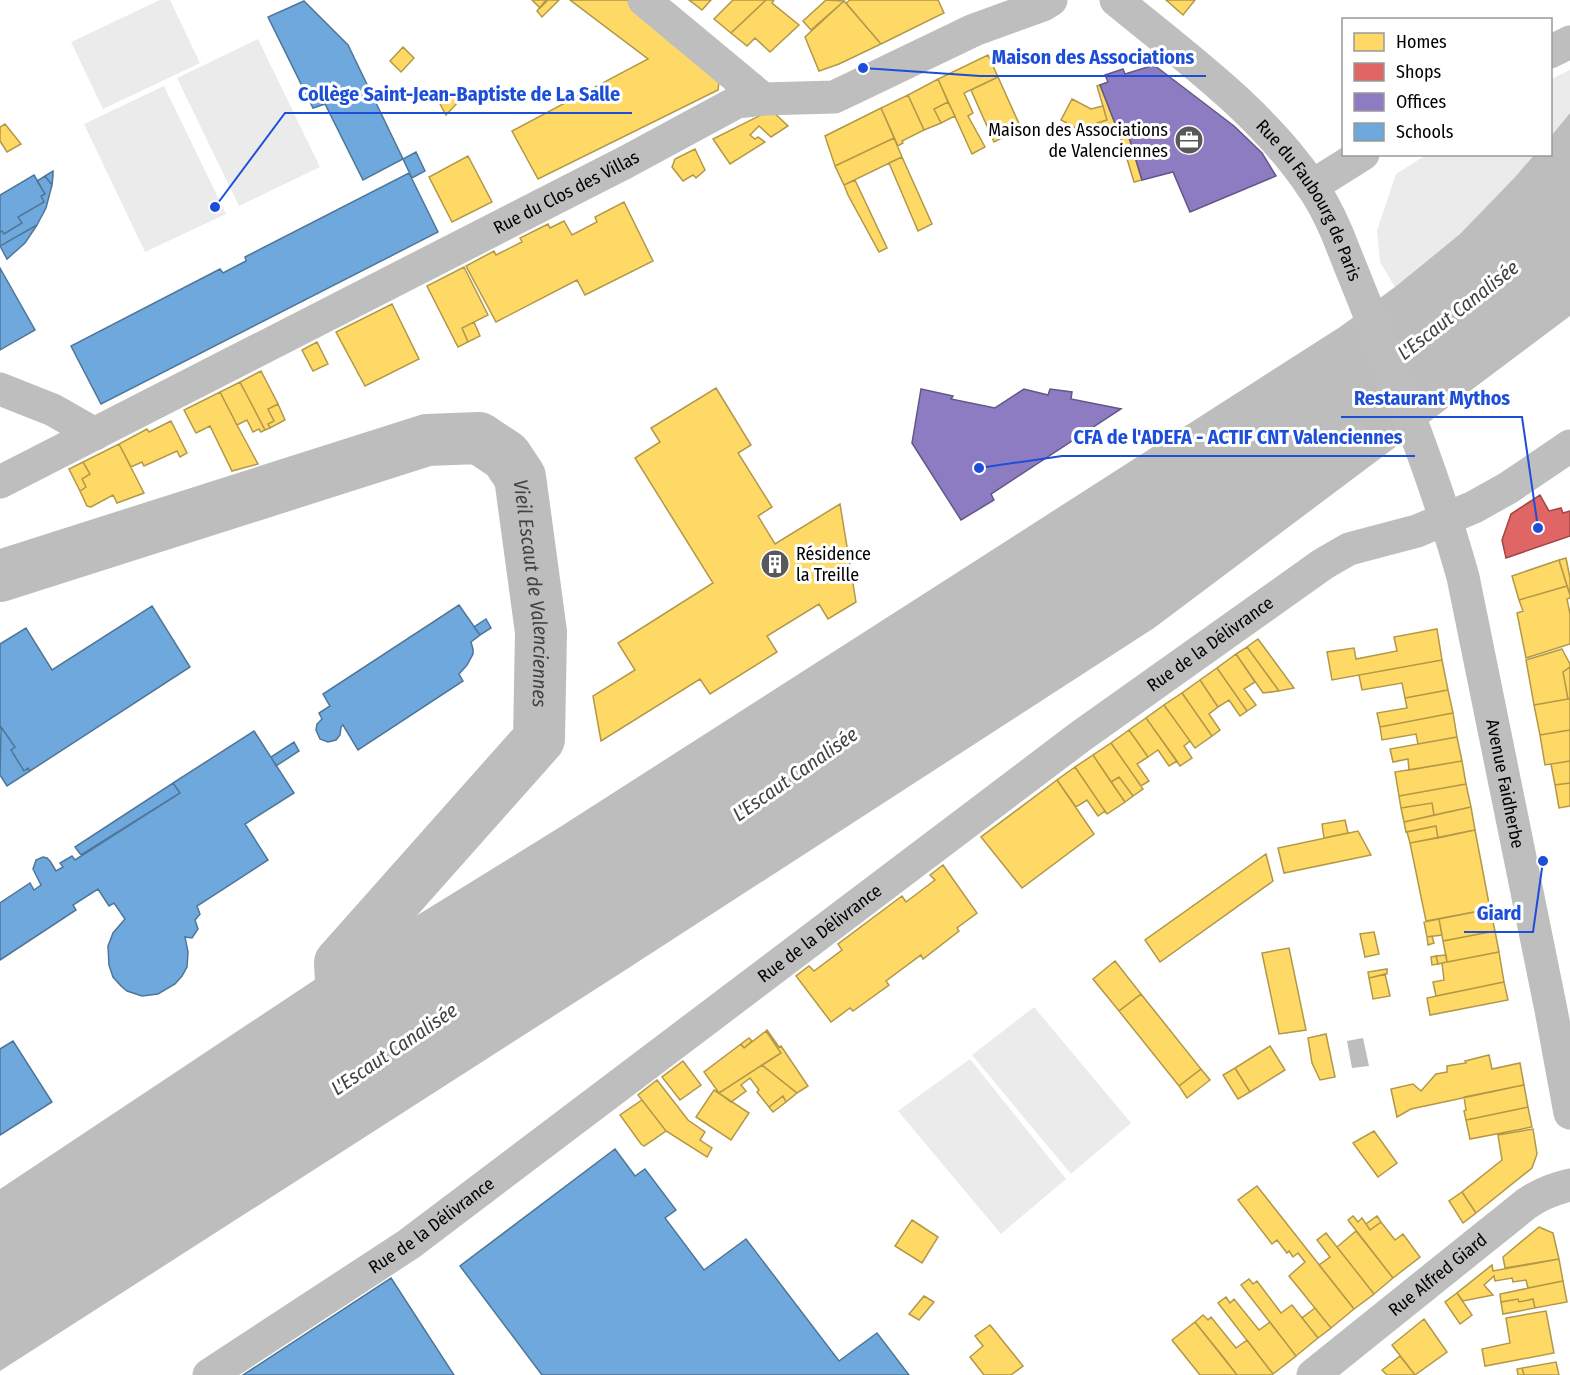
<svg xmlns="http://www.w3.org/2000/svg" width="1570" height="1375" font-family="'Fira Sans Condensed',sans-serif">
  <rect width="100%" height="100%" fill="#fff"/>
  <!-- green -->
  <path fill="#ebebeb" d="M 160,0 L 170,0 L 200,63 L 103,109 L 71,42 Z
    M 258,39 L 320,167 L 239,206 L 177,78 Z
    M 1570,70 L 1570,113 L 1551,136 L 1551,79 Z
    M 164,86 L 226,214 L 145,252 L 84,124 Z
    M 1426,155 L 1534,155 L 1516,176 L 1460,234 L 1395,287 L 1380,262 L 1377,230 L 1396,174 Z
    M 1034,1007 L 1131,1123 L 1071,1174 L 972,1055 Z
    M 970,1059 L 1066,1179 L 1001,1234 L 898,1111 Z"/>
  <!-- water -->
  <path fill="#bdbdbd" d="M 1570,113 L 1570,316 L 1154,628 L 627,969 L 0,1371 L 0,1189 L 340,963 L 560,827 L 1340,327 L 1395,287 L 1460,234 L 1516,176 L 1534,155 L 1550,154 L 1551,136 Z
    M 1363,1038 L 1369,1066 L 1352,1068 L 1347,1041 Z"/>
  <!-- homes -->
  <path fill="#ffd966" stroke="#b29847" stroke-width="1.5" d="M 532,0 L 546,0 L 547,1 L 540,8 Z
    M 546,0 L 559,0 L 542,17 L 537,11 Z
    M 570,0 L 627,0 L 720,73 L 718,90 L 538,179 L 512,131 L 648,59 Z
    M 689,0 L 711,0 L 702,10 Z
    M 733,0 L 766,0 L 731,33 L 714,19 Z
    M 766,0 L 774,0 L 772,3 L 799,25 L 770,52 L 755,38 L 747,46 L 731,33 Z
    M 826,0 L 844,1 L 811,30 L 803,21 Z
    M 850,0 L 938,0 L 944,13 L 881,44 L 846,3 Z
    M 1166,0 L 1195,0 L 1183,15 Z
    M 844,1 L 881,44 L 839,64 L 819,71 L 805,37 Z
    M 403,47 L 414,58 L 401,72 L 390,61 Z
    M 988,55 L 998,77 L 964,93 L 973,113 L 968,116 L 985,147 L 972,154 L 938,79 Z
    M 998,77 L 1021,128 L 994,142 L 971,90 Z
    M 938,79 L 948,102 L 934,109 L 941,123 L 924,130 L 908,95 Z
    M 1100,85 L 1116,126 L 1125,124 L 1142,180 L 1134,182 L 1118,129 L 1100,133 L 1097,123 L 1107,120 L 1097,86 Z
    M 456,90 L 461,99 L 446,115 L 440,104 Z
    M 908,95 L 924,130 L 902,141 L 903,143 L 898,146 L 881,108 Z
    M 1072,99 L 1091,109 L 1103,106 L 1107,120 L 1097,123 L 1100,133 L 1090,136 L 1061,120 Z
    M 948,102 L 955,116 L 941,123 L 934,109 Z
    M 881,108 L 894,138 L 835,166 L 825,136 Z
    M 771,110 L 788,126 L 771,137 L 759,126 L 750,135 L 755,139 L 758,137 L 765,142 L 730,164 L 713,139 Z
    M 5,124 L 21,144 L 7,152 L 0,141 L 0,127 Z
    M 894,138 L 902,157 L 844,185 L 835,166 Z
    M 695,149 L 705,170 L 696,178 L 693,175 L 683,181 L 672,167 L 675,159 Z
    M 468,156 L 492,202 L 452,222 L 429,177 Z
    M 902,157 L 932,224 L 918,231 L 889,163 Z
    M 855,180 L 887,248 L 879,252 L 848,195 L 844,185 Z
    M 624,202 L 653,261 L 585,295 L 577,280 L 496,322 L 466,266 L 494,251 L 496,255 L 522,242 L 520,238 L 548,224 L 550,228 L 564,221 L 572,235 L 597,222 L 595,217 Z
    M 464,267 L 488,315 L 462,328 L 468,342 L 458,347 L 427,286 Z
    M 392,304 L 419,359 L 365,386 L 336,332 Z
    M 474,322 L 480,336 L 468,342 L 462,328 Z
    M 317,342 L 328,364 L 313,371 L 302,350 Z
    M 261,371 L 278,404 L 268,409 L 274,421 L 268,424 L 270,428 L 265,430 L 240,382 Z
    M 240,382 L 265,430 L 261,432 L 259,429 L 253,432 L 247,420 L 237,425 L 220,392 Z
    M 716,388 L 751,445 L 738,453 L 772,507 L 758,516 L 775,544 L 840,504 L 856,602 L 828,619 L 819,604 L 767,636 L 777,652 L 710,694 L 700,679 L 601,741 L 593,696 L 635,670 L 618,643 L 713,583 L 635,458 L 660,442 L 651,428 Z
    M 220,392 L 237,425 L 258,464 L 232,471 L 210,426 L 196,433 L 184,410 Z
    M 278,404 L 285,420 L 270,428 L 268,424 L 274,421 L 268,409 Z
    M 171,421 L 187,453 L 180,457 L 177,451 L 144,466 L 142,462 L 131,467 L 119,444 L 147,429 L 149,432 Z
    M 119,444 L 144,493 L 117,503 L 113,495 L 91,507 L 87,506 L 80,491 L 86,487 L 82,479 L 90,474 L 83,462 Z
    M 83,462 L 90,474 L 82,479 L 86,487 L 80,491 L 69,469 Z
    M 1566,558 L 1570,578 L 1570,595 L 1559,560 Z
    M 1559,560 L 1567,586 L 1519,600 L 1512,576 Z
    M 1567,586 L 1570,595 L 1570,598 L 1567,599 L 1570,614 L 1570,644 L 1526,658 L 1517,613 L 1523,611 L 1519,600 Z
    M 1437,629 L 1442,660 L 1332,680 L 1327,652 L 1354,648 L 1356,659 L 1397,651 L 1394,637 Z
    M 1258,639 L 1294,688 L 1279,691 L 1247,647 Z
    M 1247,647 L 1279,691 L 1263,693 L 1236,654 Z
    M 1562,649 L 1570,664 L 1570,667 L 1563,672 L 1568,699 L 1534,705 L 1526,660 Z
    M 1236,654 L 1255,682 L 1244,689 L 1256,705 L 1247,711 L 1217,668 Z
    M 1442,660 L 1448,690 L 1405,698 L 1402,683 L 1362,690 L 1359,675 Z
    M 1570,667 L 1570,699 L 1568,699 L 1563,672 Z
    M 1217,668 L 1247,711 L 1240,716 L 1229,700 L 1218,707 L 1200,680 Z
    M 1200,680 L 1218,707 L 1209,714 L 1220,730 L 1212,736 L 1182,693 Z
    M 1448,690 L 1453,713 L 1380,727 L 1377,713 L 1407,708 L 1405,698 Z
    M 1182,693 L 1212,736 L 1195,748 L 1164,705 Z
    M 1568,699 L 1570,699 L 1570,730 L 1540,735 L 1534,705 Z
    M 1164,705 L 1190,741 L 1184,746 L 1192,758 L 1180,766 L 1146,718 Z
    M 1453,713 L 1457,737 L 1418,744 L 1416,734 L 1382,740 L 1380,727 Z
    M 1146,718 L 1177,761 L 1169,766 L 1158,750 L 1148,757 L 1129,730 Z
    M 1129,730 L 1148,757 L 1137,764 L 1149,781 L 1141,786 L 1111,743 Z
    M 1570,730 L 1570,761 L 1545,765 L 1540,735 Z
    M 1457,737 L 1462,761 L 1409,770 L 1408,759 L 1393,762 L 1390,749 Z
    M 1111,743 L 1143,789 L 1133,796 L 1119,777 L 1111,782 L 1093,755 Z
    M 1093,755 L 1125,802 L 1107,814 L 1075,767 Z
    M 1462,761 L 1466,784 L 1399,796 L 1395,772 Z
    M 1570,761 L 1570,783 L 1555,785 L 1551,764 Z
    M 1075,767 L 1105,811 L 1098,816 L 1087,800 L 1076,807 L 1057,780 Z
    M 1119,777 L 1133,796 L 1125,802 L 1111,782 Z
    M 1057,780 L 1094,834 L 1022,888 L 981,837 Z
    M 1570,783 L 1570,806 L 1559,808 L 1555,785 Z
    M 1466,784 L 1471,807 L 1434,815 L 1432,803 L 1401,808 L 1399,796 Z
    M 1432,803 L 1434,815 L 1404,822 L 1401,808 Z
    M 1471,807 L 1475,830 L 1438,838 L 1436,826 L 1406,832 L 1404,822 Z
    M 1345,820 L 1348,833 L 1324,838 L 1322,824 Z
    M 1436,826 L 1438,838 L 1410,843 L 1407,832 Z
    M 1475,830 L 1490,909 L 1426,921 L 1410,843 Z
    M 1358,831 L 1371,855 L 1284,873 L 1278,848 Z
    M 1266,854 L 1273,881 L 1160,962 L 1145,940 Z
    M 943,865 L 977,913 L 957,928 L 959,931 L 923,959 L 921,955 L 886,981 L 889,985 L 853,1011 L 850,1008 L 831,1022 L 796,976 L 809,966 L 814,971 L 842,950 L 838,944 L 902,896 L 906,902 L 935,880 L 930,875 Z
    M 1490,909 L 1495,931 L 1443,941 L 1439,919 Z
    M 1439,919 L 1442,935 L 1427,937 L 1424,922 Z
    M 1495,931 L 1499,952 L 1447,962 L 1443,941 Z
    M 1374,932 L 1379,954 L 1365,957 L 1360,934 Z
    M 1432,936 L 1434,943 L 1428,945 L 1427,937 Z
    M 1289,948 L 1306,1030 L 1279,1034 L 1262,953 Z
    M 1499,952 L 1504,982 L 1436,996 L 1433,982 L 1444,980 L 1442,963 Z
    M 1446,955 L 1447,962 L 1438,964 L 1436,956 Z
    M 1436,956 L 1438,964 L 1432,965 L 1431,957 Z
    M 1115,961 L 1141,994 L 1119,1011 L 1093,979 Z
    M 1387,969 L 1387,974 L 1369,978 L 1368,972 Z
    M 1385,974 L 1390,996 L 1373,999 L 1369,978 Z
    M 1504,982 L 1508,1000 L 1430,1015 L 1427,998 Z
    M 1141,994 L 1201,1069 L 1179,1086 L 1119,1011 Z
    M 767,1030 L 779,1047 L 781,1046 L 808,1086 L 797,1093 L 762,1065 L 781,1053 L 766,1031 Z
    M 766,1031 L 781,1053 L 719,1093 L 704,1072 L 741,1044 L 744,1048 Z
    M 1326,1034 L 1335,1077 L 1320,1080 L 1312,1063 L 1308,1038 Z
    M 749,1038 L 752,1041 L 744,1048 L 741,1044 Z
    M 1270,1046 L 1285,1070 L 1250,1092 L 1235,1068 Z
    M 1489,1055 L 1492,1069 L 1520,1063 L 1524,1085 L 1411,1109 L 1397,1117 L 1391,1089 L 1413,1084 L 1421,1091 L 1436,1074 L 1447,1072 L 1447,1066 L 1466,1063 L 1465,1061 Z
    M 683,1061 L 701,1085 L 680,1100 L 662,1077 Z
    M 762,1065 L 797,1093 L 786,1102 L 783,1096 L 769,1107 L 757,1092 L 759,1090 L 750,1078 L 741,1085 L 746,1091 L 731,1102 L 719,1093 Z
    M 1235,1068 L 1250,1092 L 1238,1099 L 1223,1075 Z
    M 1201,1069 L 1210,1080 L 1187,1098 L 1179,1086 Z
    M 657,1080 L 688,1120 L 705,1132 L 700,1140 L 712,1148 L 707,1157 L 666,1131 L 638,1095 Z
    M 1524,1085 L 1528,1107 L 1466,1120 L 1464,1111 L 1466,1110 L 1464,1097 Z
    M 714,1090 L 749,1113 L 731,1140 L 696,1117 Z
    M 783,1096 L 786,1102 L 773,1112 L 769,1107 Z
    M 642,1100 L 666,1131 L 644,1146 L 641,1144 L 620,1115 Z
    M 1528,1107 L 1532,1127 L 1470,1139 L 1466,1120 Z
    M 1533,1129 L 1537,1154 L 1532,1168 L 1476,1213 L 1462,1192 L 1502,1160 L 1498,1135 Z
    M 1374,1131 L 1397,1163 L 1378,1177 L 1353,1143 Z
    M 1257,1186 L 1354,1309 L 1331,1328 L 1289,1276 L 1305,1262 L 1298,1253 L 1293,1257 L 1289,1251 L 1287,1253 L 1277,1240 L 1272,1244 L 1238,1200 Z
    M 1462,1192 L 1476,1213 L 1463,1223 L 1449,1201 Z
    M 1353,1216 L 1358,1222 L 1362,1218 L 1370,1230 L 1381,1222 L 1395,1240 L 1403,1234 L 1420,1257 L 1393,1278 L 1348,1220 Z
    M 1377,1216 L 1381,1222 L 1370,1230 L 1366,1224 Z
    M 912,1220 L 938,1237 L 922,1263 L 895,1246 Z
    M 1539,1227 L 1553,1233 L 1559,1259 L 1505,1268 L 1503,1257 Z
    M 1356,1231 L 1393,1278 L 1374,1294 L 1337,1247 Z
    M 1326,1233 L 1374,1294 L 1354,1309 L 1319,1265 L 1330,1257 L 1317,1240 Z
    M 1559,1259 L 1563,1281 L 1528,1288 L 1526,1280 L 1513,1282 L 1512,1278 L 1495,1281 L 1494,1276 L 1484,1285 L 1493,1295 L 1463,1301 L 1457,1293 L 1492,1265 L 1493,1271 Z
    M 1249,1279 L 1253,1284 L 1257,1281 L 1281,1313 L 1292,1305 L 1318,1338 L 1296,1356 L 1241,1285 Z
    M 1563,1281 L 1567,1302 L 1535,1308 L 1533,1299 L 1519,1302 L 1518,1299 L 1501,1302 L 1500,1294 Z
    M 1457,1293 L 1472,1315 L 1460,1324 L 1445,1302 Z
    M 924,1296 L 934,1302 L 919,1320 L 909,1314 Z
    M 1226,1297 L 1230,1303 L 1234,1299 L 1259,1330 L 1270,1322 L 1296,1356 L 1273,1374 L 1218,1303 Z
    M 1518,1299 L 1519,1302 L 1533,1299 L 1535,1308 L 1503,1314 L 1501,1302 Z
    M 1315,1308 L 1331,1328 L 1318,1338 L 1302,1318 Z
    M 1546,1311 L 1554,1353 L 1485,1366 L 1482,1349 L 1510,1343 L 1506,1318 Z
    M 1203,1315 L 1208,1320 L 1211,1317 L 1236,1348 L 1247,1340 L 1273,1374 L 1272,1375 L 1237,1375 L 1195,1322 Z
    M 1424,1319 L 1447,1352 L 1415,1375 L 1392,1345 Z
    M 1195,1322 L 1224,1358 L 1237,1375 L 1200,1375 L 1172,1340 Z
    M 990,1325 L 1023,1366 L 1011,1375 L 984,1375 L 970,1357 L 983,1346 L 975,1336 Z
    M 1400,1356 L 1415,1375 L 1387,1375 L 1382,1370 Z
    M 1556,1362 L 1559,1375 L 1524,1375 L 1522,1368 Z
    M 1522,1368 L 1524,1375 L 1518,1375 L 1517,1369 Z"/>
  <!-- shops -->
  <path fill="#e06666" stroke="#9d4747" stroke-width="1.5" d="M 1540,495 L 1549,511 L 1561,508 L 1563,513 L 1570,511 L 1570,536 L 1506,558 L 1502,540 L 1511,514 Z"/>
  <!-- offices -->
  <path fill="#8e7cc3" stroke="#635788" stroke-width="1.5" d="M 1154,65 L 1234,126 L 1262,153 L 1276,176 L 1190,212 L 1173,172 L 1142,180 L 1125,124 L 1116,126 L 1100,85 L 1108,82 L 1105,75 L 1123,69 L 1125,74 Z
    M 921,389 L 953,396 L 951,399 L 995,408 L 1024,389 L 1048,395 L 1050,389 L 1072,392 L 1071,399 L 1121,409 L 991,494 L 994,500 L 961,520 L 912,443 Z"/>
  <!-- schools -->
  <path fill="#6fa8dc" stroke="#4e769a" stroke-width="1.5" d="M 304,1 L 348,45 L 403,159 L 363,180 L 325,104 L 313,108 L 268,17 Z
    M 416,152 L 425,171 L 412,178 L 403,159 Z
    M 53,171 L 53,176 L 52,185 L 45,176 Z
    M 409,173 L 438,232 L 101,404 L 71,346 L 220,269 L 223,273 L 246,261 L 245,257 Z
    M 34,175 L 45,194 L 41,196 L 44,202 L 18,217 L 22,223 L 4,234 L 2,231 L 0,232 L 0,195 Z
    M 45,176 L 52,185 L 46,208 L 37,225 L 0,246 L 0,232 L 2,231 L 4,234 L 22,223 L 18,217 L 44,202 L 41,196 L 45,194 L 37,181 Z
    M 37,225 L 25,243 L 7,259 L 0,246 Z
    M 0,268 L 35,330 L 0,350 Z
    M 459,605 L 480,635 L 471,642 L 473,649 L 473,654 L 467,665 L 459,674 L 463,681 L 358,750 L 343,725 L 341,727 L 340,735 L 336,740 L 328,742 L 320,739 L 316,730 L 317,724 L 322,719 L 319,713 L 330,706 L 323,694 Z
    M 152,606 L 190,667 L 30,771 L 28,768 L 24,771 L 11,750 L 15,747 L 1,727 L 0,728 L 0,644 L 26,628 L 52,670 Z
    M 486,619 L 491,628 L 480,635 L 474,627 Z
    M 1,727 L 15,747 L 11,750 L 24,771 L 28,768 L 30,771 L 7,786 L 0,775 Z
    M 254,731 L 294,793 L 245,824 L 268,860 L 197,906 L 200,914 L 195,920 L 198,929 L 192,938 L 185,937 L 188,952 L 187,967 L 182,976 L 175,984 L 158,994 L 142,996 L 127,991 L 121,986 L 113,977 L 109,965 L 108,946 L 113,933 L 125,919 L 114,903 L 109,906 L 98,889 L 73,905 L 76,910 L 0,960 L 0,903 L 30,883 L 34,890 L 41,885 L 33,869 L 36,860 L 43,857 L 47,858 L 50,861 L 56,871 L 63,867 L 60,863 L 72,856 L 75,860 L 180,793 L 173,783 Z
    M 294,742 L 299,751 L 276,766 L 271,757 Z
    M 173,783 L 180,793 L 81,855 L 75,847 Z
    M 13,1041 L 52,1102 L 0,1135 L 0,1049 Z
    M 615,1149 L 635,1176 L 645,1169 L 676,1210 L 665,1218 L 704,1270 L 746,1239 L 839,1361 L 877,1333 L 909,1375 L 542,1375 L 460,1266 Z
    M 391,1278 L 454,1375 L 243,1375 Z"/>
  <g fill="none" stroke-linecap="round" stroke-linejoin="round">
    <!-- river -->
    <path stroke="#bdbdbd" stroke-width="52" id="s1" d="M 0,576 L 427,440 L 479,438 L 506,456 L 520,477 L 541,632 L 539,739 L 340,963 L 344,1036"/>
    <!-- minor -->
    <g stroke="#bebebe" stroke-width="33">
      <path d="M 644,0 L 763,99"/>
      <path id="s2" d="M 1116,0 C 1183,55 1262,112 1311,185 C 1322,200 1330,217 1337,233 C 1382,347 1430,459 1463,577 L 1551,1010 L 1570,1113"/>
      <path d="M 1550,52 L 1570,42"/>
      <path d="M 1312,186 L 1363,154"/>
      <path d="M 0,389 L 53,410 L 95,434"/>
      <path id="s3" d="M 0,482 L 626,162 L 737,102 L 763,99 L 834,97 L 851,89 L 974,30 L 1043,5 L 1051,0"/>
      <path id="s4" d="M 209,1375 L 409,1244 L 1081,736 L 1323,564 L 1349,549 L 1417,531 L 1474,507 L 1508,488 L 1570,446"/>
      <path id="s5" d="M 1313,1375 L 1526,1204 C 1540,1194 1553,1189 1570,1185"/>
    </g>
  </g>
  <!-- icons -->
  <defs>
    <g id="office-disc" transform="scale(1.5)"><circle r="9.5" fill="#595959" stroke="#fff"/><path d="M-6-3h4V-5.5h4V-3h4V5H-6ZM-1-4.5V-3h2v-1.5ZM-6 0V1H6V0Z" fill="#fff"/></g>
    <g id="building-disc" transform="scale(1.5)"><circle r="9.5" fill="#595959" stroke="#fff"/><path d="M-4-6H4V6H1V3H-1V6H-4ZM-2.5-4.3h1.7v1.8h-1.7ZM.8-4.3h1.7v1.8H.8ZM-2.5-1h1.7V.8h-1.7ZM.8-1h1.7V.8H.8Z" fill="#fff"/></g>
  </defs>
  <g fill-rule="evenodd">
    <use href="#office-disc" x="1189" y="140"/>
    <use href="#building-disc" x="775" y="564"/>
  </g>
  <g text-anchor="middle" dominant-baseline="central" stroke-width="6" stroke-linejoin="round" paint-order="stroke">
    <!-- poi labels -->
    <g font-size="18" fill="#000" stroke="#fff" text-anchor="end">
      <text x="1168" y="130">Maison des Associations<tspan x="1168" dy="21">de Valenciennes</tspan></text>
      <text x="796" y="554" text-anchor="start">Résidence<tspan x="796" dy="21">la Treille</tspan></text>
    </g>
    <!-- street labels -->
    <g font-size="18" fill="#000" stroke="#fff">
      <text stroke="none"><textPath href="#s3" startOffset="636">Rue du Clos des Villas</textPath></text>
      <text stroke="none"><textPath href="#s2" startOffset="282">Rue du Faubourg de Paris</textPath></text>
      <text stroke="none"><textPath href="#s4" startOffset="1240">Rue de la Délivrance</textPath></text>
      <text stroke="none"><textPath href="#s2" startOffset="902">Avenue Faidherbe</textPath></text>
      <text stroke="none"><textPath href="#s4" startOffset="754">Rue de la Délivrance</textPath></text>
      <text stroke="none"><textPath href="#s4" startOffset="268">Rue de la Délivrance</textPath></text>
      <text stroke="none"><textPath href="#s5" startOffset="160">Rue Alfred Giard</textPath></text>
    </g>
    <!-- water labels -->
    <g font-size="20" font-style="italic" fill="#424242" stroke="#fff">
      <text transform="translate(1458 310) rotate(-38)">L'Escaut Canalisée</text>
      <text stroke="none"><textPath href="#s1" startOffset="675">Vieil Escaut de Valenciennes</textPath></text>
      <text transform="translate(795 774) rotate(-35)">L'Escaut Canalisée</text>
      <text transform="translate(394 1049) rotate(-34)">L'Escaut Canalisée</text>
    </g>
  </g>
  <!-- callouts -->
  <path fill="none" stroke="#1d4ed8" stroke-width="2" d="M863 68L980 76H1206M215 207L285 113H632M1538 528L1522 417H1341M979 468L1062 456H1415M1543 861L1533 932H1464"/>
  <g fill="#1d4ed8" stroke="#fff" stroke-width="2">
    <circle cx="863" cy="68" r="6"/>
    <circle cx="215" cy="207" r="6"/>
    <circle cx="1538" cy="528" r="6"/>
    <circle cx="979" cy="468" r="6"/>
    <circle cx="1543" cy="861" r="6"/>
  </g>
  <g font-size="20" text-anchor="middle" font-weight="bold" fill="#1d4ed8" stroke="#fff" stroke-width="6" stroke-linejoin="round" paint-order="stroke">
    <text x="1093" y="64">Maison des Associations</text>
    <text x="459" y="101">Collège Saint-Jean-Baptiste de La Salle</text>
    <text x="1432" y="405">Restaurant Mythos</text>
    <text x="1238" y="444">CFA de l'ADEFA - ACTIF CNT Valenciennes</text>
    <text x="1499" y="920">Giard</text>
  </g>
  <!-- legend -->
  <rect x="1342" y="18" width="210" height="138" fill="#ffffff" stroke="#999999" stroke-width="1.5"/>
  <rect x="1354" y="33" width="30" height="18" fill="#ffd966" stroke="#999999" stroke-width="1.5"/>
  <text x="1396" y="48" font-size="18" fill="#000000">Homes</text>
  <rect x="1354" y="63" width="30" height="18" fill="#e06666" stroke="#999999" stroke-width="1.5"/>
  <text x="1396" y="78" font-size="18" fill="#000000">Shops</text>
  <rect x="1354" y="93" width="30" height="18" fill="#8e7cc3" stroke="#999999" stroke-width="1.5"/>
  <text x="1396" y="108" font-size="18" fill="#000000">Offices</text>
  <rect x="1354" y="123" width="30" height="18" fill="#6fa8dc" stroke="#999999" stroke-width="1.5"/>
  <text x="1396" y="138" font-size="18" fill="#000000">Schools</text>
</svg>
